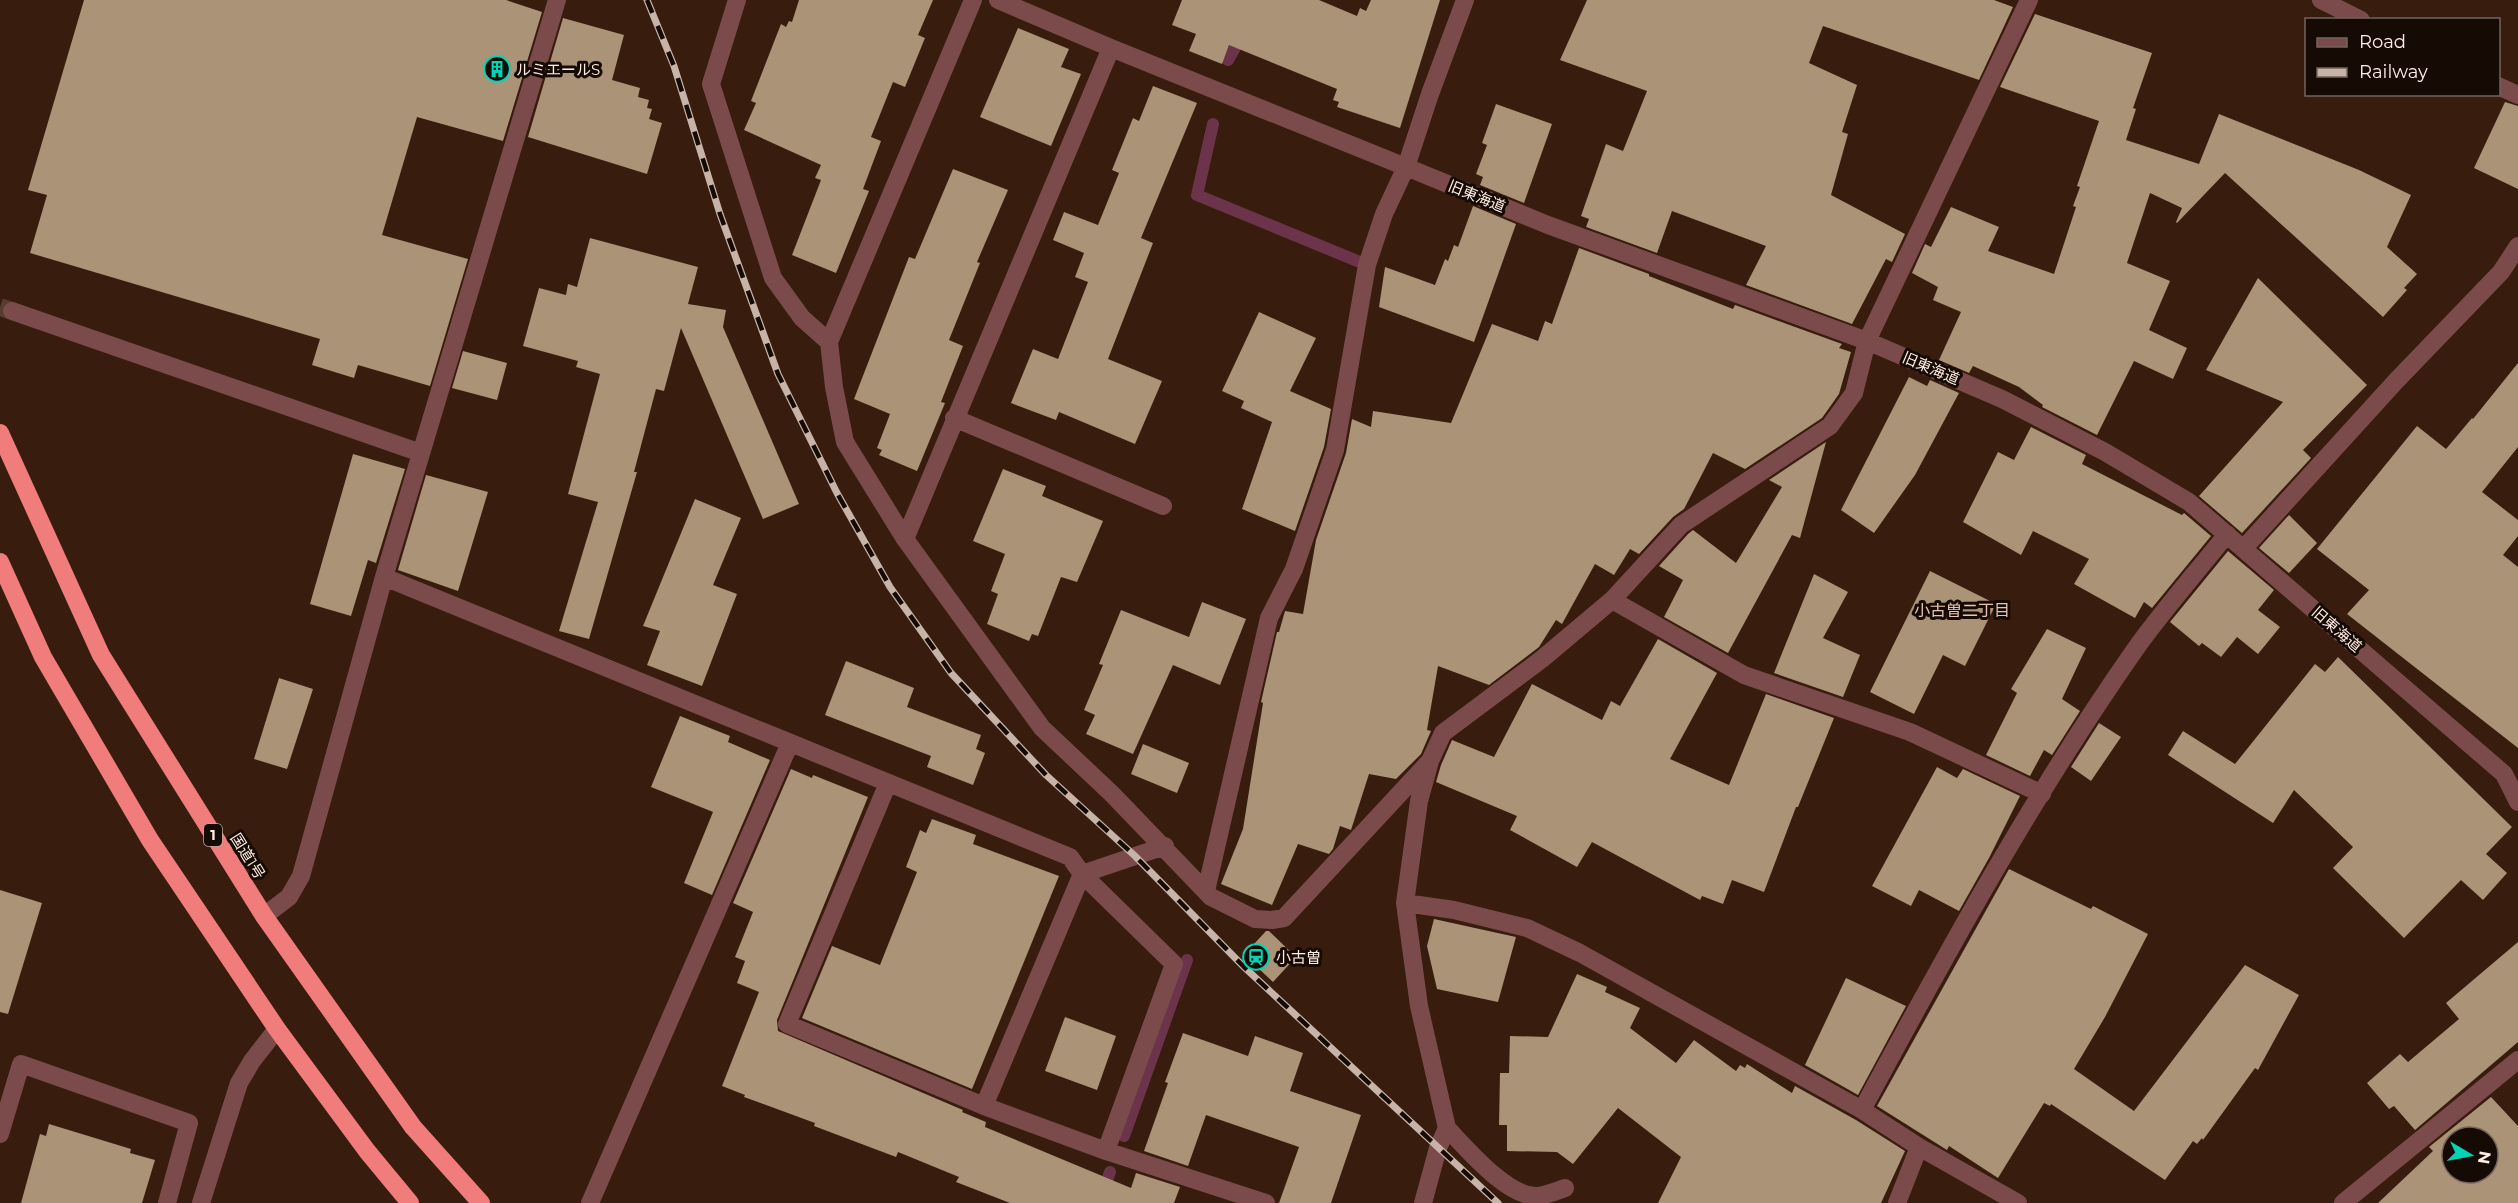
<svg xmlns="http://www.w3.org/2000/svg" width="2518" height="1203" font-family="Montserrat,'Noto Sans JP',sans-serif">
  <rect width="100%" height="100%" fill="#381c0e"/>
  <g fill="none" stroke-linecap="round" stroke-linejoin="round">
    <!-- stream -->
    <path stroke="#6b344a" stroke-width="12" d="M 1228,60 L 1242,35
      M 1213,124 L 1197,195 L 1367,265
      M 1124,1136 L 1187,960
      M 1099,1203 L 1110,1172"/>
  </g>
  <!-- building -->
  <path fill="#aa9376" fill-rule="evenodd" d="M 84,0 L 506,0 L 542,12 L 503,141 L 417,117 L 382,235 L 468,259 L 430,386 L 358,365 L 354,378 L 312,365 L 320,339 L 30,253 L 47,195 L 28,190 Z
    M 799,0 L 933,0 L 918,35 L 925,38 L 905,87 L 893,82 L 871,137 L 881,141 L 863,189 L 869,191 L 836,273 L 792,255 L 821,180 L 815,178 L 821,165 L 744,130 L 756,103 L 751,101 L 781,24 L 786,27 L 789,21 L 792,22 Z
    M 1182,0 L 1319,0 L 1357,16 L 1360,8 L 1366,11 L 1371,0 L 1440,0 L 1400,128 L 1337,107 L 1339,102 L 1333,100 L 1337,89 L 1229,45 L 1222,64 L 1189,51 L 1196,34 L 1172,25 Z
    M 1587,0 L 1994,0 L 2013,7 L 1979,80 L 1823,26 L 1809,63 L 1857,85 L 1842,132 L 1848,134 L 1831,195 L 1905,234 L 1892,262 L 1886,259 L 1852,324 L 1746,285 L 1766,246 L 1672,211 L 1657,253 L 1586,227 L 1589,219 L 1581,216 L 1606,144 L 1623,151 L 1647,91 L 1560,60 Z
    M 2035,14 L 2152,53 L 2133,108 L 2136,109 L 2126,140 L 2199,164 L 2219,114 L 2359,170 L 2411,195 L 2387,247 L 2417,274 L 2404,288 L 2407,290 L 2383,317 L 2225,173 L 2177,223 L 2176,222 L 2182,208 L 2150,193 L 2127,263 L 2170,281 L 2149,330 L 2187,348 L 2173,379 L 2134,361 L 2097,435 L 2042,407 L 2043,405 L 2019,387 L 1973,366 L 1969,373 L 1939,360 L 1961,312 L 1933,300 L 1938,287 L 1912,273 L 1925,244 L 1931,247 L 1951,207 L 1999,227 L 1988,251 L 2054,274 L 2076,207 L 2073,206 L 2080,187 L 2077,186 L 2099,121 L 2000,87 Z
    M 563,18 L 624,35 L 612,80 L 640,88 L 638,97 L 649,100 L 647,108 L 652,109 L 649,119 L 662,123 L 647,174 L 528,137 Z
    M 1018,28 L 1069,49 L 1061,67 L 1081,74 L 1051,146 L 980,117 Z
    M 1153,86 L 1197,103 L 1141,238 L 1153,243 L 1108,359 L 1162,381 L 1135,444 L 1059,412 L 1056,420 L 1011,403 L 1033,349 L 1058,359 L 1088,282 L 1075,277 L 1084,253 L 1053,240 L 1064,212 L 1098,225 L 1119,173 L 1112,170 L 1133,118 L 1139,121 Z
    M 2505,102 L 2518,106 L 2518,189 L 2474,168 Z
    M 1496,104 L 1552,124 L 1524,203 L 1480,185 L 1483,177 L 1476,174 L 1487,145 L 1482,143 Z
    M 953,169 L 1008,190 L 977,262 L 980,263 L 949,340 L 963,346 L 941,402 L 945,403 L 917,471 L 879,455 L 882,450 L 877,448 L 890,414 L 854,399 L 909,257 L 915,259 Z
    M 1473,206 L 1516,224 L 1474,342 L 1379,307 L 1385,267 L 1435,285 L 1445,259 L 1448,261 L 1454,245 L 1458,247 Z
    M 590,238 L 698,267 L 688,304 L 726,310 L 723,327 L 799,504 L 763,519 L 681,328 L 664,391 L 656,389 L 634,472 L 637,472 L 589,639 L 559,631 L 598,502 L 568,494 L 600,374 L 576,367 L 578,361 L 523,346 L 539,288 L 566,295 L 568,284 L 577,287 Z
    M 1579,248 L 1649,274 L 1649,276 L 1733,309 L 1735,305 L 1842,344 L 1839,348 L 1851,352 L 1839,394 L 1822,418 L 1745,469 L 1713,453 L 1684,509 L 1673,517 L 1639,554 L 1630,549 L 1614,575 L 1595,564 L 1562,624 L 1556,620 L 1539,647 L 1489,685 L 1438,666 L 1427,730 L 1431,731 L 1421,754 L 1396,779 L 1369,774 L 1351,830 L 1340,826 L 1333,849 L 1329,854 L 1298,844 L 1272,905 L 1221,884 L 1243,829 L 1263,703 L 1261,702 L 1277,632 L 1279,632 L 1285,611 L 1303,614 L 1316,540 L 1346,453 L 1352,419 L 1371,427 L 1373,411 L 1451,423 L 1492,324 L 1538,341 L 1545,321 L 1552,324 Z
    M 2258,278 L 2367,385 L 2303,450 L 2311,458 L 2242,533 L 2199,496 L 2283,402 L 2206,370 Z
    M 1259,312 L 1316,338 L 1290,391 L 1331,409 L 1324,447 L 1295,531 L 1242,509 L 1272,422 L 1241,408 L 1244,401 L 1222,391 Z
    M 463,351 L 507,363 L 497,400 L 452,388 Z
    M 2518,363 L 2518,447 L 2482,492 L 2518,520 L 2518,536 L 2503,555 L 2518,567 L 2518,748 L 2347,614 L 2369,590 L 2317,549 L 2417,426 L 2446,449 L 2472,418 L 2473,419 Z
    M 1909,377 L 1927,386 L 1930,380 L 1959,393 L 1915,475 L 1874,533 L 1841,510 Z
    M 2031,427 L 2086,455 L 2082,464 L 2182,515 L 2184,513 L 2211,536 L 2152,608 L 2144,602 L 2135,618 L 2074,584 L 2089,559 L 2033,531 L 2021,555 L 1963,522 L 1998,452 L 2014,460 Z
    M 1826,442 L 1800,538 L 1792,535 L 1728,653 L 1664,617 L 1683,580 L 1659,566 L 1688,534 L 1693,530 L 1736,563 L 1782,487 L 1769,480 Z
    M 353,454 L 405,469 L 376,563 L 368,560 L 351,616 L 310,604 Z
    M 1003,469 L 1046,486 L 1042,496 L 1103,521 L 1077,582 L 1061,577 L 1038,636 L 1032,634 L 1029,641 L 987,624 L 998,594 L 991,591 L 1005,554 L 973,541 Z
    M 426,475 L 488,492 L 458,591 L 398,570 Z
    M 695,499 L 741,518 L 713,585 L 737,594 L 702,686 L 647,665 L 660,631 L 643,626 Z
    M 2289,515 L 2317,543 L 2289,573 L 2259,548 Z
    M 2228,551 L 2274,590 L 2258,610 L 2280,627 L 2258,654 L 2237,637 L 2221,657 L 2202,643 L 2199,646 L 2170,622 Z
    M 1930,571 L 1996,604 L 1965,666 L 1943,655 L 1914,714 L 1870,692 Z
    M 1814,574 L 1848,592 L 1823,638 L 1860,655 L 1843,697 L 1774,673 Z
    M 1202,602 L 1246,619 L 1220,685 L 1173,665 L 1133,754 L 1086,734 L 1095,715 L 1084,710 L 1103,665 L 1099,664 L 1121,610 L 1189,637 Z
    M 2047,629 L 2086,648 L 2062,699 L 2080,711 L 2052,755 L 2044,750 L 2030,776 L 1986,755 L 2017,693 L 2011,689 Z
    M 1658,639 L 1717,673 L 1670,759 L 1729,785 L 1766,694 L 1834,718 L 1798,807 L 1796,807 L 1764,892 L 1732,880 L 1723,904 L 1702,896 L 1700,900 L 1592,842 L 1577,867 L 1510,830 L 1517,816 L 1436,782 L 1441,765 L 1452,740 L 1494,757 L 1532,684 L 1602,720 L 1611,701 L 1620,706 Z
    M 2338,657 L 2512,827 L 2486,854 L 2507,873 L 2483,900 L 2461,880 L 2404,938 L 2333,868 L 2353,847 L 2294,790 L 2273,823 L 2168,755 L 2183,731 L 2235,764 L 2315,664 L 2325,672 Z
    M 846,661 L 914,688 L 907,707 L 981,735 L 976,749 L 985,753 L 973,785 L 927,767 L 931,756 L 825,715 Z
    M 279,678 L 313,689 L 287,769 L 254,759 Z
    M 680,716 L 730,736 L 728,742 L 770,760 L 712,895 L 684,883 L 713,812 L 651,787 Z
    M 2099,723 L 2121,737 L 2091,781 L 2071,767 Z
    M 1143,744 L 1189,763 L 1177,793 L 1131,774 Z
    M 1937,767 L 1957,778 L 1963,769 L 2020,796 L 1989,858 L 1959,911 L 1919,890 L 1911,906 L 1872,886 Z
    M 791,769 L 812,778 L 813,775 L 868,797 L 777,1020 L 778,1031 L 963,1110 L 962,1112 L 986,1122 L 985,1127 L 1131,1188 L 1136,1173 L 1180,1187 L 1174,1203 L 1010,1203 L 956,1182 L 959,1177 L 898,1152 L 896,1157 L 814,1126 L 815,1123 L 744,1097 L 745,1095 L 722,1086 L 759,992 L 737,983 L 745,961 L 735,957 L 753,912 L 733,903 Z
    M 932,819 L 976,835 L 973,844 L 1059,876 L 972,1089 L 802,1018 L 832,946 L 880,965 L 917,872 L 906,867 L 920,830 L 926,833 Z
    M 2009,869 L 2091,909 L 2093,906 L 2148,934 L 2105,1017 L 2074,1069 L 2134,1111 L 2245,965 L 2299,995 L 2258,1070 L 2255,1068 L 2203,1140 L 2202,1138 L 2197,1144 L 2193,1141 L 2165,1180 L 2051,1104 L 2050,1106 L 2044,1103 L 1998,1178 L 1949,1146 L 1947,1150 L 1877,1106 Z
    M 0,890 L 42,903 L 8,1014 L 0,1012 Z
    M 1434,919 L 1516,937 L 1498,1002 L 1437,989 L 1427,946 Z
    M 1266,931 L 1269,931 L 1296,957 L 1273,982 L 1244,955 Z
    M 2518,942 L 2518,1042 L 2415,1130 L 2394,1106 L 2389,1109 L 2367,1083 L 2400,1054 L 2408,1062 L 2459,1019 L 2446,1003 Z
    M 1577,974 L 1607,987 L 1605,992 L 1640,1008 L 1630,1028 L 1676,1063 L 1694,1040 L 1736,1071 L 1740,1065 L 1745,1068 L 1747,1064 L 1792,1093 L 1795,1086 L 1856,1120 L 1905,1151 L 1881,1203 L 1658,1203 L 1681,1157 L 1618,1108 L 1573,1164 L 1557,1152 L 1507,1151 L 1507,1125 L 1499,1125 L 1500,1073 L 1509,1073 L 1510,1036 L 1548,1037 Z
    M 1846,978 L 1906,1006 L 1858,1095 L 1805,1065 Z
    M 1065,1017 L 1116,1036 L 1097,1090 L 1045,1071 Z
    M 1183,1033 L 1248,1056 L 1255,1036 L 1303,1053 L 1290,1091 L 1361,1115 L 1331,1203 L 1279,1203 L 1299,1147 L 1206,1115 L 1188,1166 L 1144,1151 L 1168,1083 L 1165,1082 Z
    M 2491,1097 L 2518,1126 L 2518,1203 L 2378,1203 L 2433,1151 L 2429,1147 ZM 2452,1137 L 2488,1137 L 2488,1173 L 2452,1173 Z
    M 49,1124 L 131,1149 L 130,1153 L 155,1160 L 142,1203 L 21,1203 L 40,1134 L 46,1136 Z"/>
  <g fill="none" stroke-linecap="round" stroke-linejoin="round">
    <!-- minor-tunnel -->
    <path stroke="#563b2e" stroke-width="18" stroke-dasharray="18 9" stroke-linecap="butt" d="M 0,307 L 12,311"/>
    <!-- minor -->
    <path stroke="#7a4b4a" stroke-width="18" d="M 737,0 L 711,84 L 773,278 L 802,318 L 829,342 L 834,387 L 845,442 L 905,539 L 1042,728 L 1112,794 L 1211,897 L 1255,919 L 1272,920 L 1284,918 L 1429,762
      M 998,0 L 1111,48 L 1406,167 L 1384,214 L 1367,265 L 1335,450 L 1294,569 L 1269,618 L 1206,891
      M 1465,0 L 1430,94 L 1406,167 L 1548,225 L 1867,341 L 2002,399 L 2105,452 L 2189,502 L 2504,774 L 2518,802
      M 2321,0 L 2361,20
      M 2498,86 L 2518,95
      M 12,311 L 421,453
      M 829,342 L 973,0
      M 954,418 L 1163,506
      M 905,539 L 1111,48
      M 2244,548 L 2396,381 L 2501,272 L 2518,246
      M 384,577 L 1070,857 L 1082,874 L 984,1106
      M 1612,600 L 1744,675 L 1910,732 L 2042,794
      M 888,783 L 787,1024 L 984,1106 L 1106,1151 L 1266,1203
      M 1405,903 L 1454,910 L 1527,928 L 1580,953 L 1862,1110 L 1919,1147 L 2018,1203
      M 264,916 L 289,897 L 301,876 L 384,577 L 557,0
      M 1862,1110 C 1946,954 2032,797 2134,651 C 2163,610 2196,573 2227,534
      M 1447,1128 C 1466,1148 1508,1198 1538,1196 C 1547,1195 1557,1191 1565,1188
      M 0,1134 L 21,1064 L 189,1123 L 167,1203
      M 1106,1151 L 1174,964 L 1082,874 L 1165,846
      M 201,1203 L 239,1083 L 252,1061 L 277,1029
      M 590,1203 L 790,743
      M 1423,1203 L 1438,1148 L 1447,1128 L 1419,1006 L 1405,903 L 1419,801 L 1430,761 L 1443,733 L 1542,659 L 1612,600 L 1681,525 L 1830,426 L 1854,393 L 1867,341 L 2029,0
      M 1897,1203 L 1919,1147
      M 2343,1203 L 2518,1060"/>
    <!-- highway -->
    <path stroke="#f07c7b" stroke-width="18" d="M 0,433 L 101,655 L 264,916 L 413,1127 L 481,1203
      M 0,562 L 43,657 L 150,840 L 277,1029 L 367,1151 L 410,1203"/>
    <!-- rail casing -->
    <g stroke="#c8b3a8" stroke-width="7">
      <path id="rail" d="M 647,0 L 674,66 L 720,214 L 778,374 L 837,493 L 890,587 L 951,673 L 1046,775 L 1135,856 L 1244,967 L 1498,1203"/>
    </g>
    <!-- rail -->
    <use href="#rail" stroke="#160a05" stroke-width="4.5" stroke-dasharray="14" stroke-linecap="butt"/>
  </g>
  <!-- icons -->
  <defs>
    <g id="building-ring" transform="scale(1.35)"><circle r="9.5" fill="#160a05" stroke="#01d5b6" stroke-width="1.5"/><path d="M-4-6H4V6H1V3H-1V6H-4ZM-2.5-4.3h1.7v1.8h-1.7ZM.8-4.3h1.7v1.8H.8ZM-2.5-1h1.7V.8h-1.7ZM.8-1h1.7V.8H.8Z" fill="#01d5b6"/></g>
    <g id="station-ring" transform="scale(1.35)"><circle r="9.5" fill="#160a05" stroke="#01d5b6" stroke-width="1.5"/><path d="M-3-6H3Q5-6 5-4V2Q5 4 3 4L4.5 6H3L1.5 4h-3L-3 6H-4.5L-3 4Q-5 4-5 2V-4Q-5-6-3-6ZM-3.5-4v3h7v-3ZM-3.5 1v1.5H-2V1ZM2 1v1.5H3.5V1Z" fill="#01d5b6"/></g>
  </defs>
  <g fill-rule="evenodd">
    <use href="#building-ring" x="497" y="69"/>
    <use href="#station-ring" x="1256" y="957"/>
  </g>
  <g text-anchor="middle" dominant-baseline="central" stroke-width="6" stroke-linejoin="round" paint-order="stroke">
    <!-- shield labels -->
    <rect fill="#160a05" stroke="#b9a8a0" stroke-width="1.5" x="204" y="824" width="18" height="22" rx="4.5"/>
    <g font-size="14" font-weight="bold" fill="#ffece2">
      <text x="213" y="835">1</text>
    </g>
    <!-- poi labels -->
    <g font-size="15" fill="#ffece2" stroke="#160a05" text-anchor="start">
      <text x="516" y="69">ルミエールS</text>
      <text x="1276" y="957">小古曽</text>
    </g>
    <!-- street labels -->
    <g font-size="15" fill="#ffece2" stroke="#160a05">
      <text transform="translate(1477 196) rotate(22)">旧東海道</text>
      <text transform="translate(1931 368) rotate(23)">旧東海道</text>
      <text transform="translate(2337 629) rotate(41)">旧東海道</text>
      <text transform="translate(248 856) rotate(58)">国道1号</text>
    </g>
    <!-- neighbourhood labels -->
    <g font-size="16" fill="#e8c3b1" stroke="#160a05">
      <text x="1962" y="610">小古曽二丁目</text>
    </g>
  </g>
  <!-- legend -->
  <rect x="2305" y="18" width="195" height="78" fill="#160a05" stroke="#73645d" stroke-width="1.5"/>
  <rect x="2317" y="38" width="30" height="9" fill="#7a4b4a" stroke="#73645d" stroke-width="1.5"/>
  <text x="2359" y="48" font-size="18" fill="#ffece2">Road</text>
  <rect x="2317" y="68" width="30" height="9" fill="#c8b3a8" stroke="#73645d" stroke-width="1.5"/>
  <text x="2359" y="78" font-size="18" fill="#ffece2">Railway</text>
  <!-- north arrow -->
  <g transform="translate(2470 1155) rotate(100)"><circle r="28" fill="#160a05" stroke="#73645d" stroke-width="1.5"/>
  <path d="M0-4.5L10 22L0 15L-10 22Z" fill="#01d5b6"/>
  <text y="-9" font-size="16" font-weight="bold" text-anchor="middle" fill="#ffece2">N</text>
  </g>
</svg>
